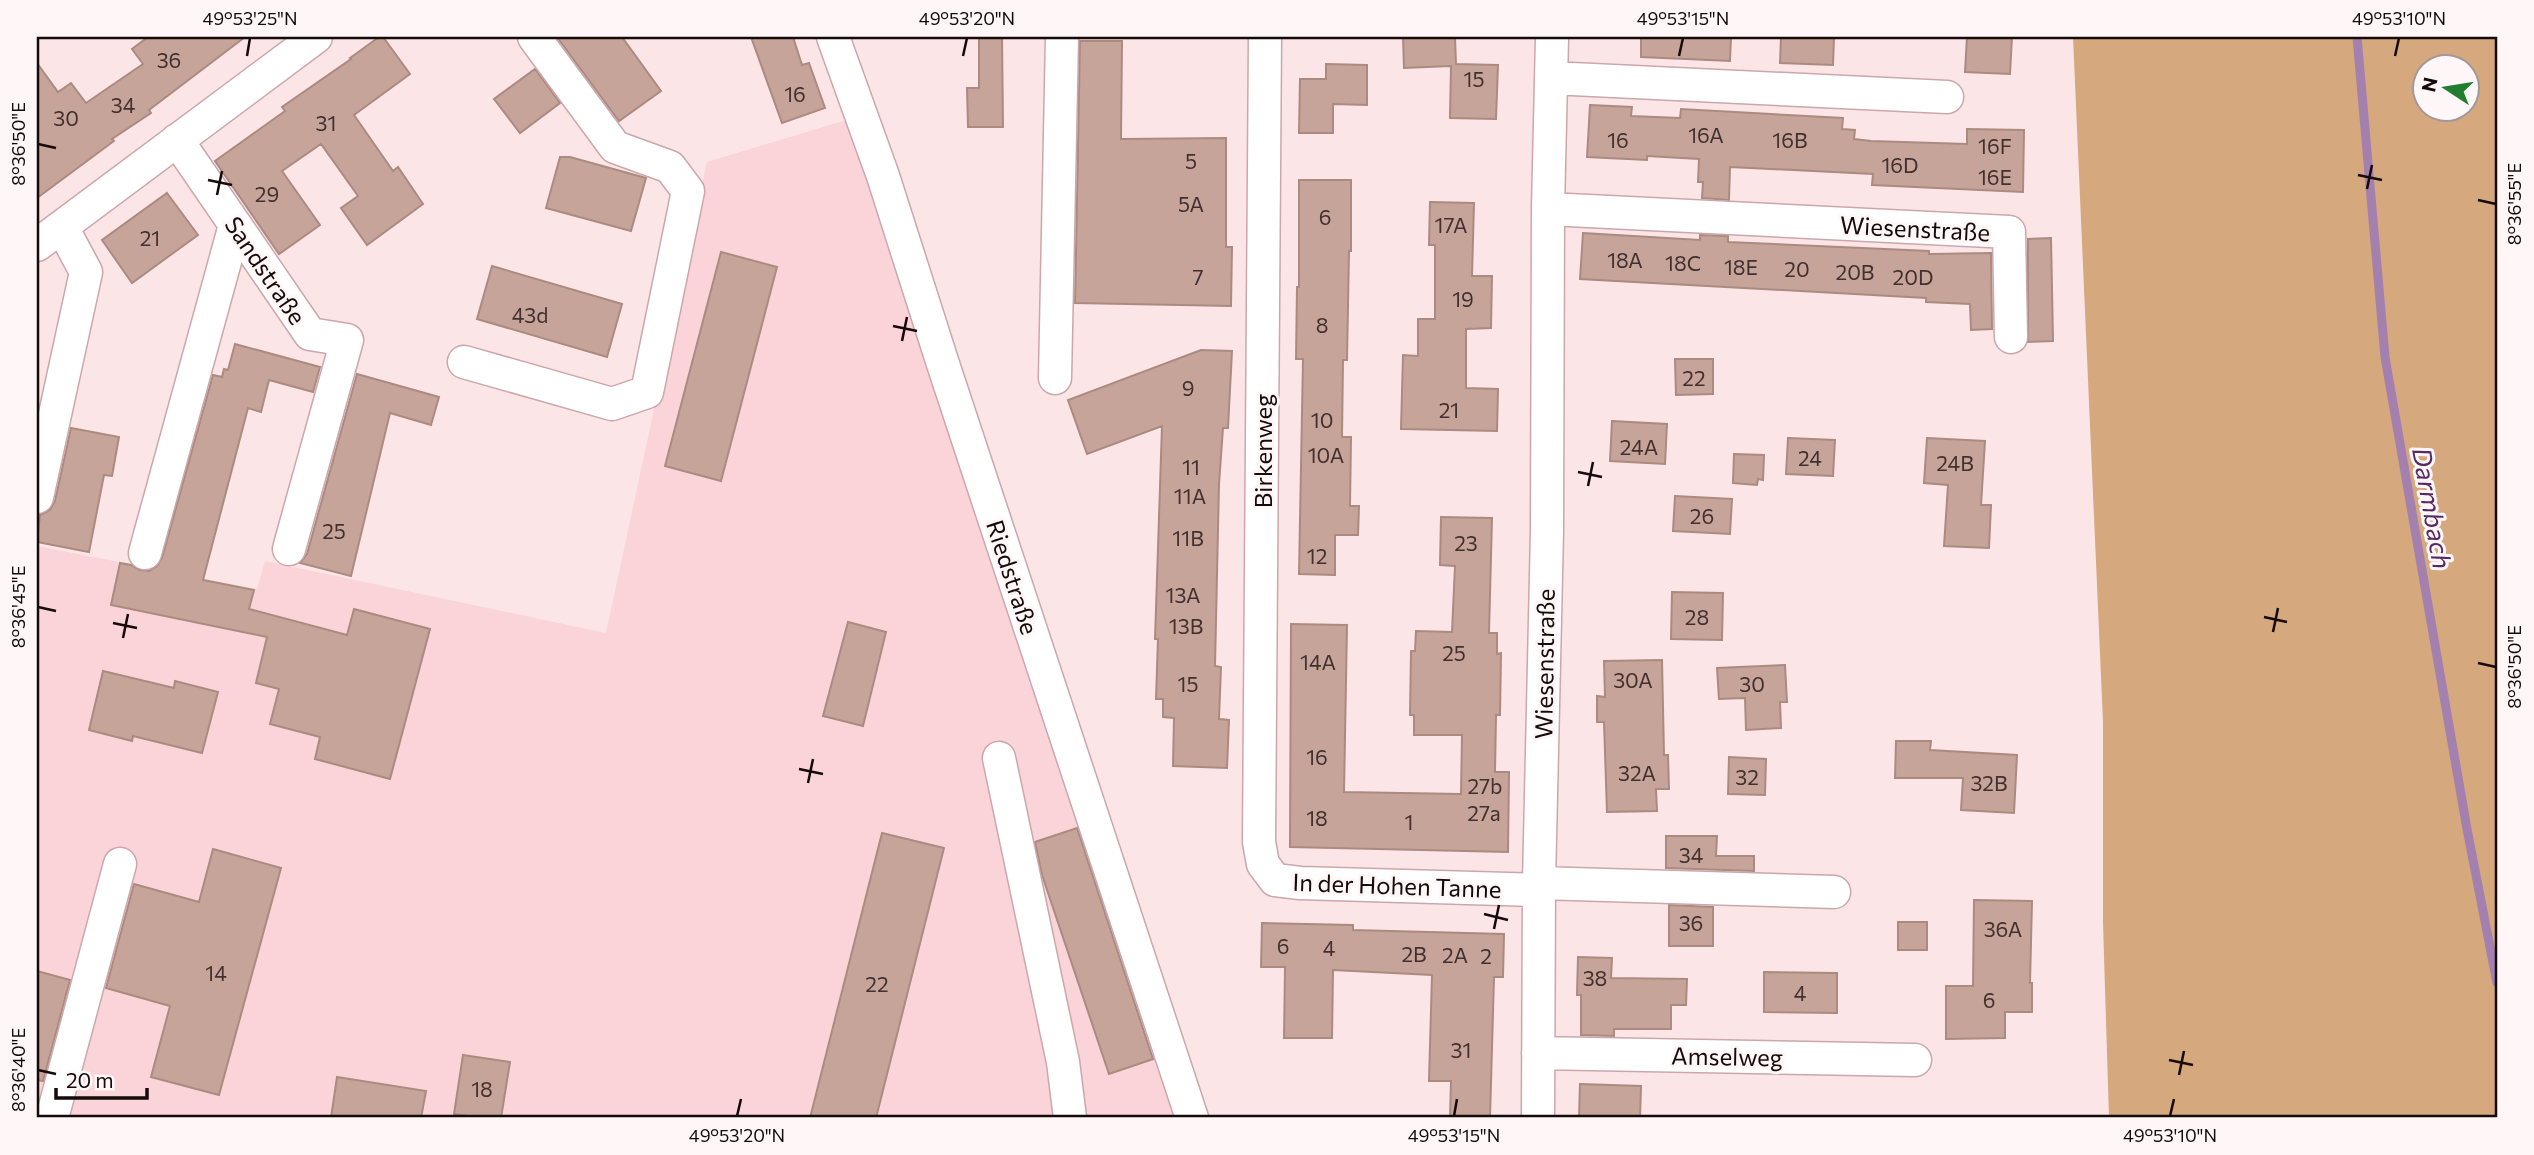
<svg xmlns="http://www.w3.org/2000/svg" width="2534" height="1155" font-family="Commissioner,sans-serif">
  <rect width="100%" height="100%" fill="#fce5e7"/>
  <!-- built -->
  <path fill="#fad4d8" d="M 846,120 L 1178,1118 L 37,1118 L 37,546 L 257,589 L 265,561 L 606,633 L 707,162 Z"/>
  <!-- forest -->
  <path fill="#d5a87d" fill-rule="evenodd" d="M 2073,37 L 2497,37 L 2497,1118 L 2109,1118 L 2103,923 L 2103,722 ZM 2426,66 L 2468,66 L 2468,108 L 2426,108 Z"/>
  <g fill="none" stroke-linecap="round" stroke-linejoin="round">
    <!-- stream -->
    <path stroke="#a380ae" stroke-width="9" d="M 2357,37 L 2385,357 L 2467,829 L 2497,983"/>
  </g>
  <!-- building -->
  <path fill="#c6a49a" stroke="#ab8a80" stroke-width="2" d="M 148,37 L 245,37 L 149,110 L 151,113 L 112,139 L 114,141 L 37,198 L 37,63 L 58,92 L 71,83 L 86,103 L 143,64 L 132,49 Z
    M 379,37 L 383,37 L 410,74 L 354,115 L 393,171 L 398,167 L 423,204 L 367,245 L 341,208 L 358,196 L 321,144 L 282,171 L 320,225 L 279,254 L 215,161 L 285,111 L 282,107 L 351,59 L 350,58 Z
    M 557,37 L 622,37 L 661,91 L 619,121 Z
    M 751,37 L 793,37 L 802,65 L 809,63 L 825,108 L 782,123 Z
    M 979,37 L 1002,37 L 1003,127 L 968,127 L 967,88 L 979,88 Z
    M 1403,37 L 1455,37 L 1456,64 L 1498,65 L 1496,119 L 1450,118 L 1451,66 L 1404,68 Z
    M 1641,37 L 1731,37 L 1730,61 L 1641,57 Z
    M 1781,37 L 1834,37 L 1833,65 L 1780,63 Z
    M 1967,37 L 2012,37 L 2010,74 L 1965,72 Z
    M 1080,41 L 1122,41 L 1121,139 L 1226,138 L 1226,247 L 1232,247 L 1231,306 L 1075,303 Z
    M 1326,64 L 1367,65 L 1367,105 L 1333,104 L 1333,133 L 1299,133 L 1300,79 L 1326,79 Z
    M 535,69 L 560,103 L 520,133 L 494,99 Z
    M 1590,105 L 1632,107 L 1631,116 L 1680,118 L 1681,109 L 1843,118 L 1842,129 L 1855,130 L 1854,139 L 1871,141 L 1967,144 L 1967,129 L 2024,130 L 2023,192 L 1872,185 L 1873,174 L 1730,167 L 1729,200 L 1702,198 L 1703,182 L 1698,182 L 1699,159 L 1647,156 L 1647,160 L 1587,157 Z
    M 560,157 L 570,157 L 646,178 L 631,231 L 546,208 Z
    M 1299,180 L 1351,180 L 1351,251 L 1349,251 L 1347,360 L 1343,360 L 1342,437 L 1351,437 L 1350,506 L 1359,506 L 1358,535 L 1335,535 L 1335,575 L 1299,574 L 1303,359 L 1296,359 L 1297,287 L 1299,287 Z
    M 167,193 L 198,235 L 132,283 L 102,240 Z
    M 1430,202 L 1474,203 L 1472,276 L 1492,276 L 1491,328 L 1466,329 L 1466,388 L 1498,389 L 1497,431 L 1401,429 L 1403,355 L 1418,356 L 1418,319 L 1435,319 L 1435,245 L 1429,245 Z
    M 1583,233 L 1700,240 L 1700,235 L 1728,236 L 1728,242 L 1929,251 L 1929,254 L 1991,253 L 1992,329 L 1971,330 L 1970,304 L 1926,302 L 1926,298 L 1580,279 Z
    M 2051,238 L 2053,341 L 2028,342 L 2028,239 Z
    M 721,252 L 777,267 L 721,481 L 665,466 Z
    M 492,266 L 622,304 L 607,357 L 477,319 Z
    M 235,344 L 320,367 L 313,392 L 269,380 L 261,412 L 248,408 L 203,580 L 254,590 L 249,609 L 347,635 L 354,609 L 430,629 L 390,779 L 315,759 L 320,737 L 270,724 L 279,689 L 256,683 L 267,637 L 111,605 L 120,563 L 131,565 L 140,570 L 149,571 L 157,566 L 162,558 L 213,375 L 222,377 L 224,369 L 228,370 Z
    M 1201,350 L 1232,351 L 1228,428 L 1223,428 L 1219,484 L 1215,666 L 1221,667 L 1219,719 L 1229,720 L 1227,768 L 1173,766 L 1174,718 L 1163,717 L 1163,699 L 1156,699 L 1158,639 L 1155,639 L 1162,426 L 1087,454 L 1068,400 Z
    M 1675,359 L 1713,359 L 1713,394 L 1676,395 Z
    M 357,374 L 439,397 L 431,425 L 390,413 L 351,576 L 300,563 L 307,554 Z
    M 1612,421 L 1667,424 L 1665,464 L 1610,461 Z
    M 71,428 L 119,437 L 112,476 L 104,475 L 89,552 L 37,542 L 40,515 L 50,510 L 55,501 Z
    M 1788,438 L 1835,440 L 1833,476 L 1786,474 Z
    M 1927,438 L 1985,441 L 1981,505 L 1991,505 L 1989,548 L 1944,546 L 1948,485 L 1924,483 Z
    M 1734,454 L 1764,455 L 1763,480 L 1758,479 L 1757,485 L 1733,483 Z
    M 1675,496 L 1732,499 L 1730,534 L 1673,531 Z
    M 1441,517 L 1492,518 L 1489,633 L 1497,633 L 1497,654 L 1501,653 L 1500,715 L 1496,715 L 1495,772 L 1509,772 L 1508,852 L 1290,847 L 1291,624 L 1347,625 L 1344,792 L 1461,794 L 1462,735 L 1414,735 L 1414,715 L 1410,715 L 1411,651 L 1415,651 L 1416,631 L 1452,632 L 1455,566 L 1440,565 Z
    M 1672,592 L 1723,593 L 1722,640 L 1671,639 Z
    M 848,622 L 886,632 L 863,726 L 823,716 Z
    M 1662,660 L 1664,755 L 1668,755 L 1669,789 L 1656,789 L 1657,811 L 1607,812 L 1604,722 L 1597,722 L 1597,696 L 1605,697 L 1604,661 Z
    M 1785,665 L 1787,702 L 1780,702 L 1781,728 L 1746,730 L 1745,698 L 1719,699 L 1717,668 Z
    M 103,671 L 174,688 L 175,681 L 218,692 L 202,753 L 133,736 L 132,741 L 89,730 Z
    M 1896,741 L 1931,741 L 1930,750 L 2017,755 L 2014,813 L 1961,810 L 1963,778 L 1895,778 Z
    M 1729,757 L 1766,759 L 1765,795 L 1728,794 Z
    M 1077,828 L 1153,1059 L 1109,1074 L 1042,875 L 1035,842 Z
    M 882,833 L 944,848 L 876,1118 L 810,1118 Z
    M 1666,836 L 1717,836 L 1716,856 L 1754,856 L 1754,871 L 1666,868 Z
    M 213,849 L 281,868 L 219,1095 L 151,1077 L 170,1006 L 106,988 L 134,884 L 199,902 Z
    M 1974,900 L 2032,901 L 2030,983 L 2032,983 L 2032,1012 L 2005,1012 L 2005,1038 L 1946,1039 L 1946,986 L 1973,986 Z
    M 1669,905 L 1713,907 L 1713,946 L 1669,946 Z
    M 1898,922 L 1927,922 L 1927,950 L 1898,950 Z
    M 1262,923 L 1353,925 L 1353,930 L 1504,934 L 1503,977 L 1494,977 L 1490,1118 L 1450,1118 L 1451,1081 L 1429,1081 L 1432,975 L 1333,970 L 1332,1038 L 1284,1038 L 1285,967 L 1261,967 Z
    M 1578,957 L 1612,958 L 1611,978 L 1687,979 L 1686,1005 L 1671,1005 L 1671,1029 L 1614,1029 L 1614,1036 L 1581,1035 L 1581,995 L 1577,995 Z
    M 37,971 L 70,980 L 43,1081 L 37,1080 Z
    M 1764,972 L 1837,973 L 1837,1013 L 1764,1012 Z
    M 463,1055 L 510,1062 L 501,1118 L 482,1118 L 454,1114 Z
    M 337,1077 L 426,1091 L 421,1118 L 331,1118 Z
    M 1580,1084 L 1641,1086 L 1640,1118 L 1579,1118 Z"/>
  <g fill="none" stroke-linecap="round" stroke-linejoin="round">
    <!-- minor casing -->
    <g stroke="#cba7ab" stroke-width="35">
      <path id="minor" d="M 833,37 L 883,176 L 943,364 L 1192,1118
        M 1265,37 L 1259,842 L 1263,864 L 1275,880 L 1300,883 L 1539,890
        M 1551,78 L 1947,97
        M 177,140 L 310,334 L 347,340 L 289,549
        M 1548,209 L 2009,232 L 2011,337
        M 37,245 L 316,37
        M 464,362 L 612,404 L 647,392 L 688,191 L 670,167 L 615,147 L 534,37
        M 1055,378 L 1062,37
        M 37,497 L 86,272 L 62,227
        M 145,553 L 235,225
        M 999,758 L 1063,1062 L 1070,1118
        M 1539,883 L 1834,892
        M 1538,1053 L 1915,1060
        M 52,1118 L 120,864
        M 1538,1118 L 1539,883 L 1547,531 L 1548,209 L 1552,37"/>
    </g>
    <!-- minor -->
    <use href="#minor" stroke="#fff" stroke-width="32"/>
  </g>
  <!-- ticks -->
  <path fill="none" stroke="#160a0b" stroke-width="2.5" d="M 247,56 L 250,38M 963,56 L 967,38M 1679,56 L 1683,38M 2395,56 L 2399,38M 38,144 L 56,148M 2358,175 L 2382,180M 208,180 L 232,185M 2367,189 L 2372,165M 217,195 L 222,171M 2478,200 L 2496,204M 893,326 L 917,331M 902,341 L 907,317M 1578,472 L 1602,477M 1588,486 L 1593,462M 38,607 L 56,611M 2264,617 L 2287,622M 113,623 L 137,628M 2273,632 L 2278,608M 123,638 L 128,614M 2478,663 L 2496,667M 799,769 L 823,774M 808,783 L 813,759M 1484,914 L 1508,920M 1494,929 L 1499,905M 2169,1060 L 2193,1065M 38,1070 L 56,1074M 2179,1075 L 2184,1051M 737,1116 L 741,1099M 1454,1116 L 1457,1099M 2170,1116 L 2174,1099"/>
  <g text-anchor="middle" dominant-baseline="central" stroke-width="6" stroke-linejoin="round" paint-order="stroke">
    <!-- number labels -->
    <g font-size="21" fill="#42302f">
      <text x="169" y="59">36</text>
      <text x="1474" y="78">15</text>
      <text x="795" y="93">16</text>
      <text x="123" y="104">34</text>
      <text x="66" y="117">30</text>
      <text x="326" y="122">31</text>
      <text x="1706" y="134">16A</text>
      <text x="1618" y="139">16</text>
      <text x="1790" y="139">16B</text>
      <text x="1995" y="145">16F</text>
      <text x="1191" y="160">5</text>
      <text x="1900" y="164">16D</text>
      <text x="1995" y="176">16E</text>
      <text x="267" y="193">29</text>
      <text x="1191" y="203">5A</text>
      <text x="1325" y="216">6</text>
      <text x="1451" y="224">17A</text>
      <text x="150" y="237">21</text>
      <text x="1625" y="259">18A</text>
      <text x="1683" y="262">18C</text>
      <text x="1741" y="266">18E</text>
      <text x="1797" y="268">20</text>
      <text x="1855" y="271">20B</text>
      <text x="1198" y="276">7</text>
      <text x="1913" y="276">20D</text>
      <text x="1463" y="298">19</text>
      <text x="530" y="314">43d</text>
      <text x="1322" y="324">8</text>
      <text x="1694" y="377">22</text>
      <text x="1188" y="387">9</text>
      <text x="1449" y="409">21</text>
      <text x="1322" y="419">10</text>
      <text x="1639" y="446">24A</text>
      <text x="1326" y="454">10A</text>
      <text x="1810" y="457">24</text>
      <text x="1955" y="462">24B</text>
      <text x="1191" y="466">11</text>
      <text x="1190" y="495">11A</text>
      <text x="1702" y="515">26</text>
      <text x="334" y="530">25</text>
      <text x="1188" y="537">11B</text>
      <text x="1466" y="542">23</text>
      <text x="1317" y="555">12</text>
      <text x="1183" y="594">13A</text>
      <text x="1697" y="616">28</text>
      <text x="1186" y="625">13B</text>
      <text x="1454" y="652">25</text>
      <text x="1318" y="661">14A</text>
      <text x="1633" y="679">30A</text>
      <text x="1188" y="683">15</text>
      <text x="1752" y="683">30</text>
      <text x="1317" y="756">16</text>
      <text x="1637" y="772">32A</text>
      <text x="1747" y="776">32</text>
      <text x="1989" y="782">32B</text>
      <text x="1485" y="785">27b</text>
      <text x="1484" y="812">27a</text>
      <text x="1317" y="817">18</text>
      <text x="1409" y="821">1</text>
      <text x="1691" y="854">34</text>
      <text x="1691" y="922">36</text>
      <text x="2003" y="928">36A</text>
      <text x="1283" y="945">6</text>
      <text x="1329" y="947">4</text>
      <text x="1414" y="953">2B</text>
      <text x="1455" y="954">2A</text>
      <text x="1486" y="955">2</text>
      <text x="216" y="972">14</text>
      <text x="1595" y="977">38</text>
      <text x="877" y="983">22</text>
      <text x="1800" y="992">4</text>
      <text x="1989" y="999">6</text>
      <text x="1461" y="1049">31</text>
      <text x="482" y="1088">18</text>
    </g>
    <!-- street labels -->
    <g font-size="24" fill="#160a0b" stroke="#fff7f7">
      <text transform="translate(1915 228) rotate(3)">Wiesenstraße</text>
      <text transform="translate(266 270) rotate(56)">Sandstraße</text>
      <text transform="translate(1262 451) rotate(-90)">Birkenweg</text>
      <text transform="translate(1013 577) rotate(72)">Riedstraße</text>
      <text transform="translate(1544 664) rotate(-89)">Wiesenstraße</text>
      <text transform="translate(1397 885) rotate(2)">In der Hohen Tanne</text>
      <text transform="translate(1727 1056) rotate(1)">Amselweg</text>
    </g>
    <!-- water labels -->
    <g font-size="26" font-style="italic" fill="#572a65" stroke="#fff7f7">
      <text transform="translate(2433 508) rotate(80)">Darmbach</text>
    </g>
  </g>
  <!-- border -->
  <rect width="2534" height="1155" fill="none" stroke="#fff7f7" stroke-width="77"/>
  <!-- north arrow -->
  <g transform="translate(2446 88) rotate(282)"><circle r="33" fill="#fff7f7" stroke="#a29899" stroke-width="2"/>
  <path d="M0-5L12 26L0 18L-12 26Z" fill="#227e2f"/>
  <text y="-10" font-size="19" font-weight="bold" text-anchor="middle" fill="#160a0b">N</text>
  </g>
  <!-- scale -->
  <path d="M56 1088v10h91v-10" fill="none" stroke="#160a0b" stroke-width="3.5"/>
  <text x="66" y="1088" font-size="21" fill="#160a0b" stroke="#fff7f7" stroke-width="5" paint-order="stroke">20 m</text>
  <rect x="38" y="38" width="2458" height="1078" fill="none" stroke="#160a0b" stroke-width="2.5"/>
  <g font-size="18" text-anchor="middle" fill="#160a0b">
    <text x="250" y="25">49°53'25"N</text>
    <text x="967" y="25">49°53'20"N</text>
    <text x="1683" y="25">49°53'15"N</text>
    <text x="2399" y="25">49°53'10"N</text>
    <text transform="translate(19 144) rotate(-90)" y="6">8°36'50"E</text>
    <text transform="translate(2515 204) rotate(-90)" y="6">8°36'55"E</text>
    <text transform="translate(19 607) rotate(-90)" y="6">8°36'45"E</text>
    <text transform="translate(2515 667) rotate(-90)" y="6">8°36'50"E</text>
    <text transform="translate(19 1070) rotate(-90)" y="6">8°36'40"E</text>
    <text x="737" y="1142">49°53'20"N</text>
    <text x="1454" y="1142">49°53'15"N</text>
    <text x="2170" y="1142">49°53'10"N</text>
  </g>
</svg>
